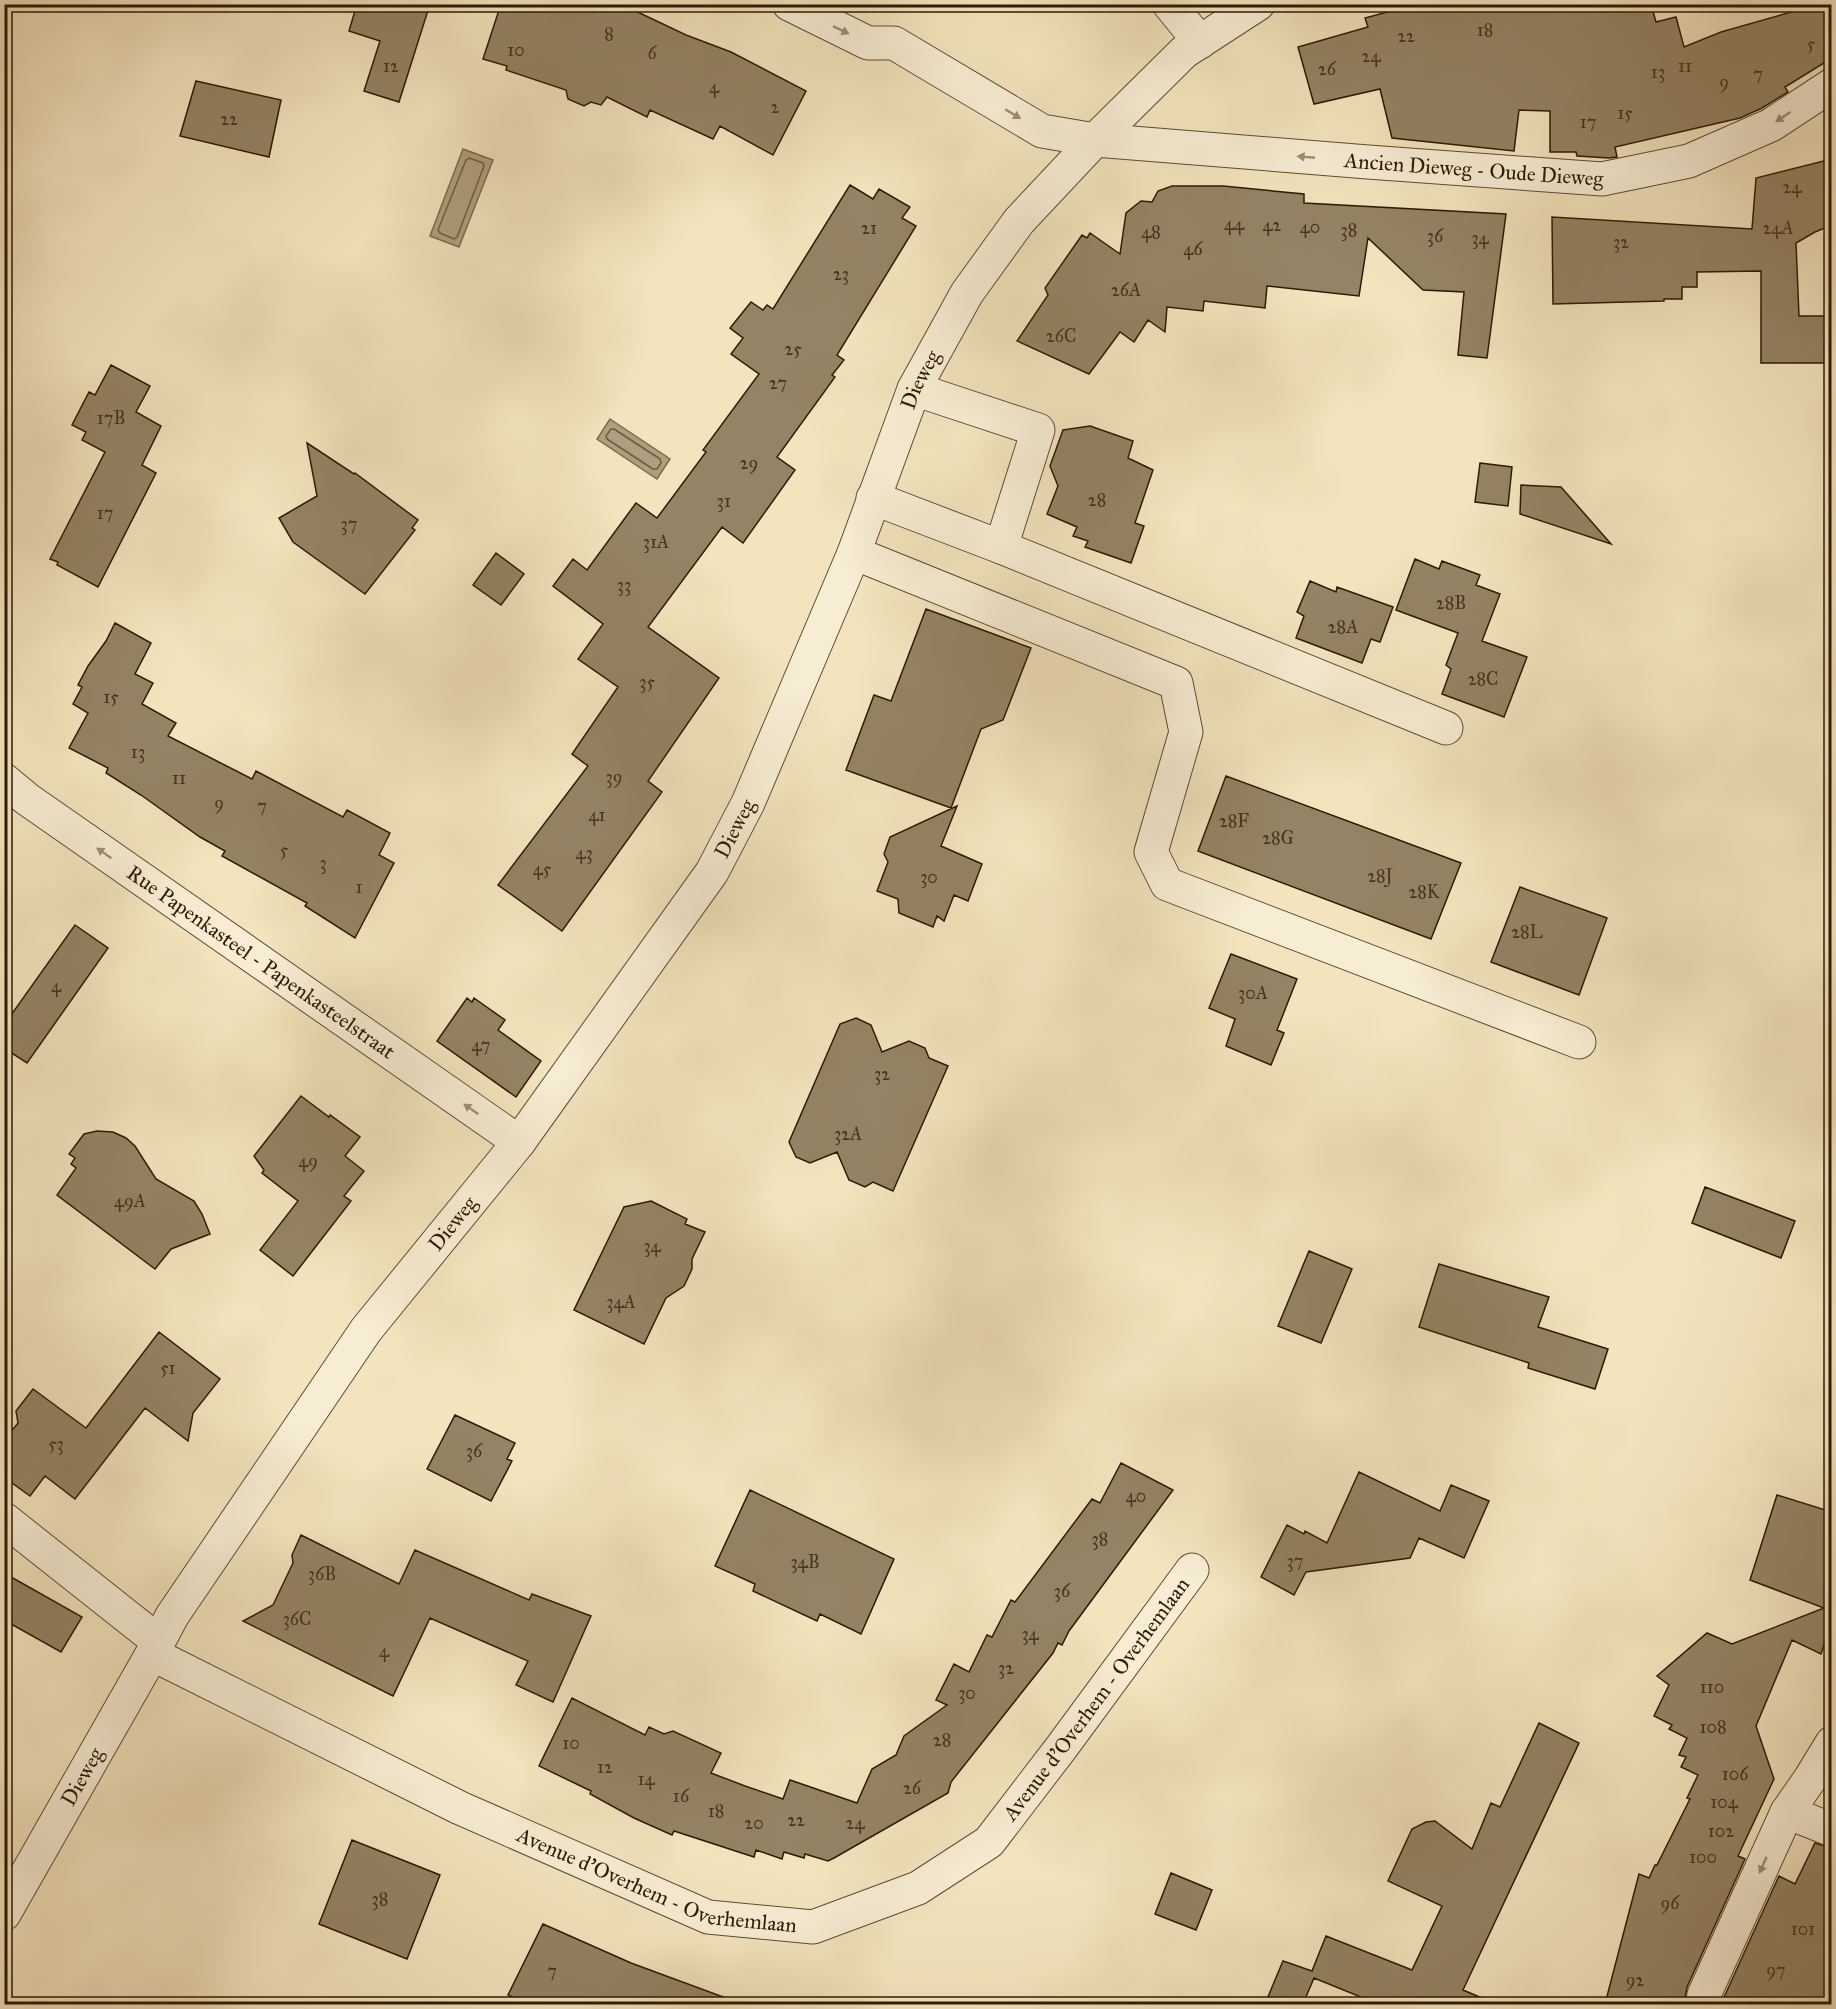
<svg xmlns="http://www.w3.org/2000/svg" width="1836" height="2009" font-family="'IM FELL Great Primer',serif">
  <rect width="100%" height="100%" fill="#f3e4bd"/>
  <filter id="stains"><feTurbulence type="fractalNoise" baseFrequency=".00333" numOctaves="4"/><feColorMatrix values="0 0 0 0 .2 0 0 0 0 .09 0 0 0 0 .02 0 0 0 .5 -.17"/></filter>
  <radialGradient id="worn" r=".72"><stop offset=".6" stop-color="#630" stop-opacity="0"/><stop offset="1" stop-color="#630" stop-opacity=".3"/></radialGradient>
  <!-- water -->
  <path fill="#b09f7e" stroke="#7c6a4d" stroke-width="1.5" d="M 463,149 L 493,160 L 459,247 L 430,236 Z
    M 610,419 L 670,459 L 657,479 L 597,439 Z"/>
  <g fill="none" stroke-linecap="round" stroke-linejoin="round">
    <!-- shore -->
    <path stroke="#6e5c40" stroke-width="1.5" d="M 469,158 L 483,163 L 484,166 L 457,237 L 454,239 L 440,233 L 438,230 L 466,160 Z
      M 611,429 L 614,429 L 660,459 L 661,463 L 657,469 L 653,469 L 607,439 L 606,436 Z"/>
  </g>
  <!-- building -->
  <path fill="#948364" stroke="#2d1a03" stroke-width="1.5" d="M 357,4 L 430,4 L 399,102 L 364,91 L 380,41 L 349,31 Z
    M 501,4 L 621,4 L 686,35 L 731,52 L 806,91 L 773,155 L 720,126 L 713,139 L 650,110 L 647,117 L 607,97 L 601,105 L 591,102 L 584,106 L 568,99 L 566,90 L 506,70 L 507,66 L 483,59 Z
    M 1417,4 L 1651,4 L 1656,22 L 1676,17 L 1684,47 L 1721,32 L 1795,11 L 1795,4 L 1832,4 L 1832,58 L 1785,87 L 1788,92 L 1762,108 L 1740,118 L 1615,147 L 1617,157 L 1609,158 L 1577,156 L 1576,152 L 1550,152 L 1550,111 L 1519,110 L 1514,151 L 1392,138 L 1380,89 L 1314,104 L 1298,47 L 1368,27 L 1365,18 Z
    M 196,81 L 281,100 L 269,157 L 180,136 Z
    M 1832,159 L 1832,225 L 1815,232 L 1796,243 L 1799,316 L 1832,316 L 1832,363 L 1761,363 L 1761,271 L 1697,272 L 1697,287 L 1682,287 L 1682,299 L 1664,299 L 1664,301 L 1553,304 L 1552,217 L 1752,229 L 1756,178 Z
    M 850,185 L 873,199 L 879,189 L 910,207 L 902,218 L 916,226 L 837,355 L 844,360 L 832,375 L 835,377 L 777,457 L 795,470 L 743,543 L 722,527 L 648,627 L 719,678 L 648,781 L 662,792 L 562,931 L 498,885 L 588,766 L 572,754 L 618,687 L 578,659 L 603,624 L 553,586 L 573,559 L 587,570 L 636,503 L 657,518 L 706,452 L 703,450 L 759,374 L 731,354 L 743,338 L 730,328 L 751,302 L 763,310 L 767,305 L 773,309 Z
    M 1172,186 L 1223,186 L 1304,194 L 1304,203 L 1506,214 L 1487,358 L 1458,355 L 1464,292 L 1423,290 L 1368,238 L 1359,296 L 1267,286 L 1265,308 L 1204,301 L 1203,311 L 1167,307 L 1165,332 L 1148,320 L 1134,342 L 1120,332 L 1089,374 L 1017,341 L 1048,295 L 1045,288 L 1082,235 L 1087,238 L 1090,233 L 1120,254 L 1126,213 L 1141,201 L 1152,202 L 1158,191 Z
    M 111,365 L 150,386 L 136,412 L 161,426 L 142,465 L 156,473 L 98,587 L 57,565 L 58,562 L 50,559 L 105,452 L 82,440 L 86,432 L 72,425 L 89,392 L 95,395 Z
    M 1090,426 L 1133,441 L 1128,458 L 1153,470 L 1135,523 L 1144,526 L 1131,563 L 1085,547 L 1088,541 L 1073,536 L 1077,527 L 1047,514 L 1058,486 L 1050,466 L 1063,430 Z
    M 307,443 L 354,474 L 355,473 L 418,520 L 412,528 L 415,530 L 365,594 L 293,542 L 279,518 L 317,496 Z
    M 1480,463 L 1512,467 L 1508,506 L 1475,502 Z
    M 1521,485 L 1561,487 L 1611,544 L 1520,514 Z
    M 496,553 L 524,574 L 501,605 L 473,585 Z
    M 1415,559 L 1439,569 L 1442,561 L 1480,575 L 1476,585 L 1500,594 L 1482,641 L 1527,657 L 1504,717 L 1442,694 L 1451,669 L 1446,665 L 1458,633 L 1396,610 Z
    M 1310,581 L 1336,592 L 1337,587 L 1393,607 L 1380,642 L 1371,639 L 1362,663 L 1296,638 L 1304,616 L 1297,612 Z
    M 926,609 L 1031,648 L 1003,720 L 981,729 L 951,808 L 846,770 L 874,695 L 891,701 Z
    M 115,623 L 151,643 L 135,674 L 153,683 L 142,704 L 176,723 L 168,736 L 252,779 L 256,771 L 343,817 L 347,810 L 390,833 L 379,855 L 394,863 L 355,938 L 305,906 L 307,903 L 222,856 L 225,851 L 200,837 L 141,795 L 106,773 L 108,768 L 69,748 L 88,713 L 73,704 L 82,687 L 78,685 L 88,666 L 106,641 Z
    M 1226,776 L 1461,863 L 1431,939 L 1198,851 Z
    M 957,806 L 941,846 L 982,864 L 968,901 L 954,895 L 944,921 L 937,916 L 933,927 L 899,913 L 898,899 L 877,891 L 888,862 L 884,854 L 890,837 Z
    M 1520,887 L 1607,918 L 1579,995 L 1491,962 Z
    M 75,925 L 108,948 L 27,1063 L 4,1048 L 4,1025 Z
    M 1231,954 L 1297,979 L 1277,1030 L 1284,1033 L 1271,1065 L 1226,1046 L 1235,1019 L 1209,1008 Z
    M 467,998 L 472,1002 L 474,998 L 505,1020 L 498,1030 L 541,1061 L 516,1097 L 437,1041 Z
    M 856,1018 L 871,1025 L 882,1052 L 909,1041 L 925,1048 L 929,1058 L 948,1066 L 893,1191 L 873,1182 L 865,1187 L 849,1180 L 837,1152 L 810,1163 L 796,1157 L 789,1142 L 840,1024 Z
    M 301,1096 L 329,1117 L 330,1115 L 360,1137 L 345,1156 L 364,1171 L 344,1196 L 351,1201 L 293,1276 L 260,1250 L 298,1201 L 262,1173 L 264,1170 L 254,1156 Z
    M 97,1131 L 113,1132 L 126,1138 L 135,1146 L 156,1179 L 194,1201 L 202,1214 L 210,1234 L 171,1249 L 155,1269 L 57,1195 L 76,1168 L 71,1164 L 75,1158 L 69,1154 L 84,1134 Z
    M 1705,1187 L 1795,1221 L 1781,1258 L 1692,1223 Z
    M 651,1201 L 687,1219 L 685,1224 L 705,1232 L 692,1259 L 692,1269 L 684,1286 L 666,1298 L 644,1344 L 574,1310 L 624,1207 Z
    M 1309,1251 L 1352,1269 L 1321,1343 L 1278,1326 Z
    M 1439,1264 L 1549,1297 L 1538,1327 L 1608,1349 L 1595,1389 L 1528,1368 L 1529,1363 L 1419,1327 Z
    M 159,1332 L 220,1379 L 193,1413 L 188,1441 L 145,1408 L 75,1499 L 45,1476 L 30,1496 L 4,1477 L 4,1440 L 18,1423 L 16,1411 L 33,1389 L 86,1428 Z
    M 455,1415 L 515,1443 L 507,1459 L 512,1461 L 491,1501 L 427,1469 Z
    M 1121,1463 L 1173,1490 L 1069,1631 L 1062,1645 L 1058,1643 L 1053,1653 L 951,1782 L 948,1793 L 834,1858 L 828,1861 L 805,1854 L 804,1858 L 784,1852 L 782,1859 L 756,1850 L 754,1857 L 674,1831 L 672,1835 L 634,1818 L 590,1794 L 591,1791 L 539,1766 L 572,1698 L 645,1735 L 649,1727 L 664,1734 L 673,1731 L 721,1753 L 711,1773 L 745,1786 L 783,1799 L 790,1780 L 857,1803 L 872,1769 L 896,1755 L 904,1736 L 947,1705 L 936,1700 L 954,1664 L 969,1672 L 987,1635 L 992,1637 L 1011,1600 L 1015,1602 L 1092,1499 L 1100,1503 Z
    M 1359,1472 L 1440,1511 L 1451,1485 L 1489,1501 L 1464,1558 L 1419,1538 L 1410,1558 L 1306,1572 L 1294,1595 L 1261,1577 L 1287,1525 L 1304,1534 L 1305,1531 L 1327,1543 Z
    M 750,1490 L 894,1559 L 861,1634 L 820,1614 L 817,1621 L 753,1591 L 755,1584 L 715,1566 Z
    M 1777,1495 L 1832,1512 L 1832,1621 L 1821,1654 L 1792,1640 L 1756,1726 L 1774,1779 L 1738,1856 L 1745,1859 L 1687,1987 L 1684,2004 L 1605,2004 L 1639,1874 L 1649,1878 L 1655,1865 L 1657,1865 L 1690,1799 L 1687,1798 L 1698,1775 L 1681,1767 L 1686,1757 L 1679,1755 L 1687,1738 L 1669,1729 L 1672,1725 L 1654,1716 L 1669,1685 L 1657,1676 L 1707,1633 L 1732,1644 L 1824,1608 L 1750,1580 Z
    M 301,1535 L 399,1584 L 415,1550 L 529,1600 L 532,1594 L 591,1616 L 553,1702 L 516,1685 L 528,1661 L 430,1618 L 393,1696 L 243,1621 L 273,1605 L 293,1563 L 292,1555 Z
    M 4,1573 L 82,1617 L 61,1652 L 4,1620 Z
    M 1539,1723 L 1579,1743 L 1463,1990 L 1494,2003 L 1494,2004 L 1378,2004 L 1314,1978 L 1303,2004 L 1265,2004 L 1283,1961 L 1312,1971 L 1326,1936 L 1412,1970 L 1442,1906 L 1388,1881 L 1412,1829 L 1426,1822 L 1435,1821 L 1472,1849 L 1491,1803 L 1500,1807 Z
    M 352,1840 L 440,1875 L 407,1959 L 319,1924 Z
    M 1815,1843 L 1832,1848 L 1832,2004 L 1721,2004 L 1779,1876 L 1795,1884 Z
    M 1171,1873 L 1212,1890 L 1196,1930 L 1155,1914 Z
    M 543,1924 L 631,1963 L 734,2001 L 733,2004 L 528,2004 L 508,1995 Z"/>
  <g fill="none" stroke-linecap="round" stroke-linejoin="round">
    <!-- minor casing -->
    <g stroke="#5e4c32" stroke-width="35">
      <g id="minor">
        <path id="s1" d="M 789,4 L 868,43 L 894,43 L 1042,131 L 1095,140 L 1368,162 L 1602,179 L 1689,161 L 1771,125 L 1832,85"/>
        <path d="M 1169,4 L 1200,42"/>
        <path d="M 914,389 L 1038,430 L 1001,547 L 1446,728"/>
        <path d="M 873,498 L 1001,547"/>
        <path d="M 854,553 L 1176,683 L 1186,732 L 1151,852 L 1167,884 L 1579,1042"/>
        <path id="s2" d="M 4,780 L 27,799 L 519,1142"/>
        <path d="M 4,1519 L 158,1641"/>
        <path id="s3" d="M 152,1654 L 460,1808 L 708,1917 L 813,1927 L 918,1888 L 989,1842 L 1061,1748 L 1192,1570"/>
        <path d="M 1787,1812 L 1832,1830"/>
        <path id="s4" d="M 4,1914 L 152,1654 L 172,1616 L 366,1330 L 519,1142 L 712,872 L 748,803 L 854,553 L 914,389 L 967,293 L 1019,221 L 1095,140 L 1184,52 L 1258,4"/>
        <path d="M 1702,2004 L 1704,1995 L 1787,1812 L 1810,1779 L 1832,1743"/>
      </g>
    </g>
    <!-- minor -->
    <use href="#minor" stroke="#f7edd4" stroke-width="33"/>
  </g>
  <!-- one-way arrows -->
  <defs><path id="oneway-solid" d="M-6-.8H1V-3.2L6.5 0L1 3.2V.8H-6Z" transform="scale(1.5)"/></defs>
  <g fill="#9c8e76">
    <use href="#oneway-solid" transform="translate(841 30) rotate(26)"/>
    <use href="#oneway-solid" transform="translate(1013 114) rotate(31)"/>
    <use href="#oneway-solid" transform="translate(1783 117) rotate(146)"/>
    <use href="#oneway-solid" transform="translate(1306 157) rotate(-175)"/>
    <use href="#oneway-solid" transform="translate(104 853) rotate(-145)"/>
    <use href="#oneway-solid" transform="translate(471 1109) rotate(-145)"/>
    <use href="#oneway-solid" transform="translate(1763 1865) rotate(114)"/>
  </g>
  <g text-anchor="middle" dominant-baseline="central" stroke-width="6" stroke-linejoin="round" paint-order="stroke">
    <!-- number labels -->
    <g font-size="18" fill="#47341b">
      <text x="1485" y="30">18</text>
      <text x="609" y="34">8</text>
      <text x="1406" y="36">22</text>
      <text x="1811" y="44">5</text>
      <text x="516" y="50">10</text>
      <text x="652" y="53">6</text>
      <text x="1371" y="56">24</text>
      <text x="391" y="66">12</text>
      <text x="1685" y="66">11</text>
      <text x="1327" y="69">26</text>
      <text x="1658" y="72">13</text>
      <text x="1758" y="74">7</text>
      <text x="1724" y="82">9</text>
      <text x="714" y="87">4</text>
      <text x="775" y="107">2</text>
      <text x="1625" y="113">15</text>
      <text x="229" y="119">22</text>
      <text x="1588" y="122">17</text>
      <text x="1792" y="187">24</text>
      <text x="1234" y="224">44</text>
      <text x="1272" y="225">42</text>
      <text x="1310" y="227">40</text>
      <text x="869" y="228">21</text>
      <text x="1778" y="228">24A</text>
      <text x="1349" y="230">38</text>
      <text x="1151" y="232">48</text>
      <text x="1435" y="236">36</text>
      <text x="1480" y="238">34</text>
      <text x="1621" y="242">32</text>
      <text x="1193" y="249">46</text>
      <text x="841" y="274">23</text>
      <text x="1126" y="290">26A</text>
      <text x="1061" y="336">26C</text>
      <text x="793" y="349">25</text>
      <text x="778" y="383">27</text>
      <text x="111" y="418">17B</text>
      <text x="749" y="463">29</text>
      <text x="1097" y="500">28</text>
      <text x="724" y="501">31</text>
      <text x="105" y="513">17</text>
      <text x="349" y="524">37</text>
      <text x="656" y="542">31A</text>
      <text x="624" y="585">33</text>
      <text x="1451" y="603">28B</text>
      <text x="1343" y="627">28A</text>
      <text x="1483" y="679">28C</text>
      <text x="647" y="682">35</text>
      <text x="111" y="697">15</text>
      <text x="138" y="752">13</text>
      <text x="614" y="777">39</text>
      <text x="179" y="778">11</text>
      <text x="219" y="803">9</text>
      <text x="262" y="806">7</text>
      <text x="597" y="815">41</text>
      <text x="1234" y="821">28F</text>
      <text x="1278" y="838">28G</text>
      <text x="284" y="850">5</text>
      <text x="584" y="853">43</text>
      <text x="323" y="863">3</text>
      <text x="542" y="869">45</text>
      <text x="1380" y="876">28J</text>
      <text x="929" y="877">30</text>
      <text x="359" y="887">1</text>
      <text x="1424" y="892">28K</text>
      <text x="1527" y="932">28L</text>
      <text x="56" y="986">4</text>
      <text x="1253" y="993">30A</text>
      <text x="481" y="1045">47</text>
      <text x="882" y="1074">32</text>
      <text x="848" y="1134">32A</text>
      <text x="308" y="1161">49</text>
      <text x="130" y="1201">49A</text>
      <text x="652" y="1246">34</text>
      <text x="621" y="1302">34A</text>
      <text x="168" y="1368">51</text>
      <text x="56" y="1444">53</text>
      <text x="474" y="1451">36</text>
      <text x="1136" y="1496">40</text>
      <text x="1100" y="1539">38</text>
      <text x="1295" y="1561">37</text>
      <text x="805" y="1562">34B</text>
      <text x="322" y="1574">36B</text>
      <text x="1062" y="1591">36</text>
      <text x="297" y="1619">36C</text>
      <text x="1030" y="1634">34</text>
      <text x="384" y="1651">4</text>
      <text x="1006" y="1668">32</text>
      <text x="1712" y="1687">110</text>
      <text x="967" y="1693">30</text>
      <text x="1713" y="1727">108</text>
      <text x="942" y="1740">28</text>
      <text x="571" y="1743">10</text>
      <text x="605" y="1767">12</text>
      <text x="1735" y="1774">106</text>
      <text x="646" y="1779">14</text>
      <text x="912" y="1788">26</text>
      <text x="681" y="1796">16</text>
      <text x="1724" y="1802">104</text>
      <text x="716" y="1811">18</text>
      <text x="796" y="1820">22</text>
      <text x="754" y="1823">20</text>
      <text x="855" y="1823">24</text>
      <text x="1721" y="1831">102</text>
      <text x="1703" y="1857">100</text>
      <text x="380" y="1899">38</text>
      <text x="1670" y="1903">96</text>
      <text x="1803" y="1929">101</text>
      <text x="1776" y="1970">97</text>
      <text x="552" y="1971">7</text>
      <text x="1635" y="1980">92</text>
    </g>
    <!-- street labels -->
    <g font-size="21" fill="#2d1a03" stroke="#f7edd4">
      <text stroke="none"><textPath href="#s1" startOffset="720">Ancien Dieweg - Oude Dieweg</textPath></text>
      <text stroke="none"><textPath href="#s4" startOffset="1797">Dieweg</textPath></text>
      <text stroke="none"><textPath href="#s4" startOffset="1311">Dieweg</textPath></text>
      <text stroke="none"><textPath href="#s2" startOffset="315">Rue Papenkasteel - Papenkasteelstraat</textPath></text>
      <text stroke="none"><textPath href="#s4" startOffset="825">Dieweg</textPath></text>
      <text stroke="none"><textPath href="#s3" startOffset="1096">Avenue d'Overhem - Overhemlaan</textPath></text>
      <text stroke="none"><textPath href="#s4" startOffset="158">Dieweg</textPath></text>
      <text stroke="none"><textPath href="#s3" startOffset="556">Avenue d'Overhem - Overhemlaan</textPath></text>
    </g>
  </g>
  <!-- margin -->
  <rect width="1836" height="2009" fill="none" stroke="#f3e4bd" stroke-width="24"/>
  <rect x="6" y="6" width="1824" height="1997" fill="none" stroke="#2d1a03" stroke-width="3"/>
  <rect x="12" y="12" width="1812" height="1985" fill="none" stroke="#2d1a03" stroke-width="1.5"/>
  <rect width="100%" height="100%" filter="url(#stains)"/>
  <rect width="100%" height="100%" fill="url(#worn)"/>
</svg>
